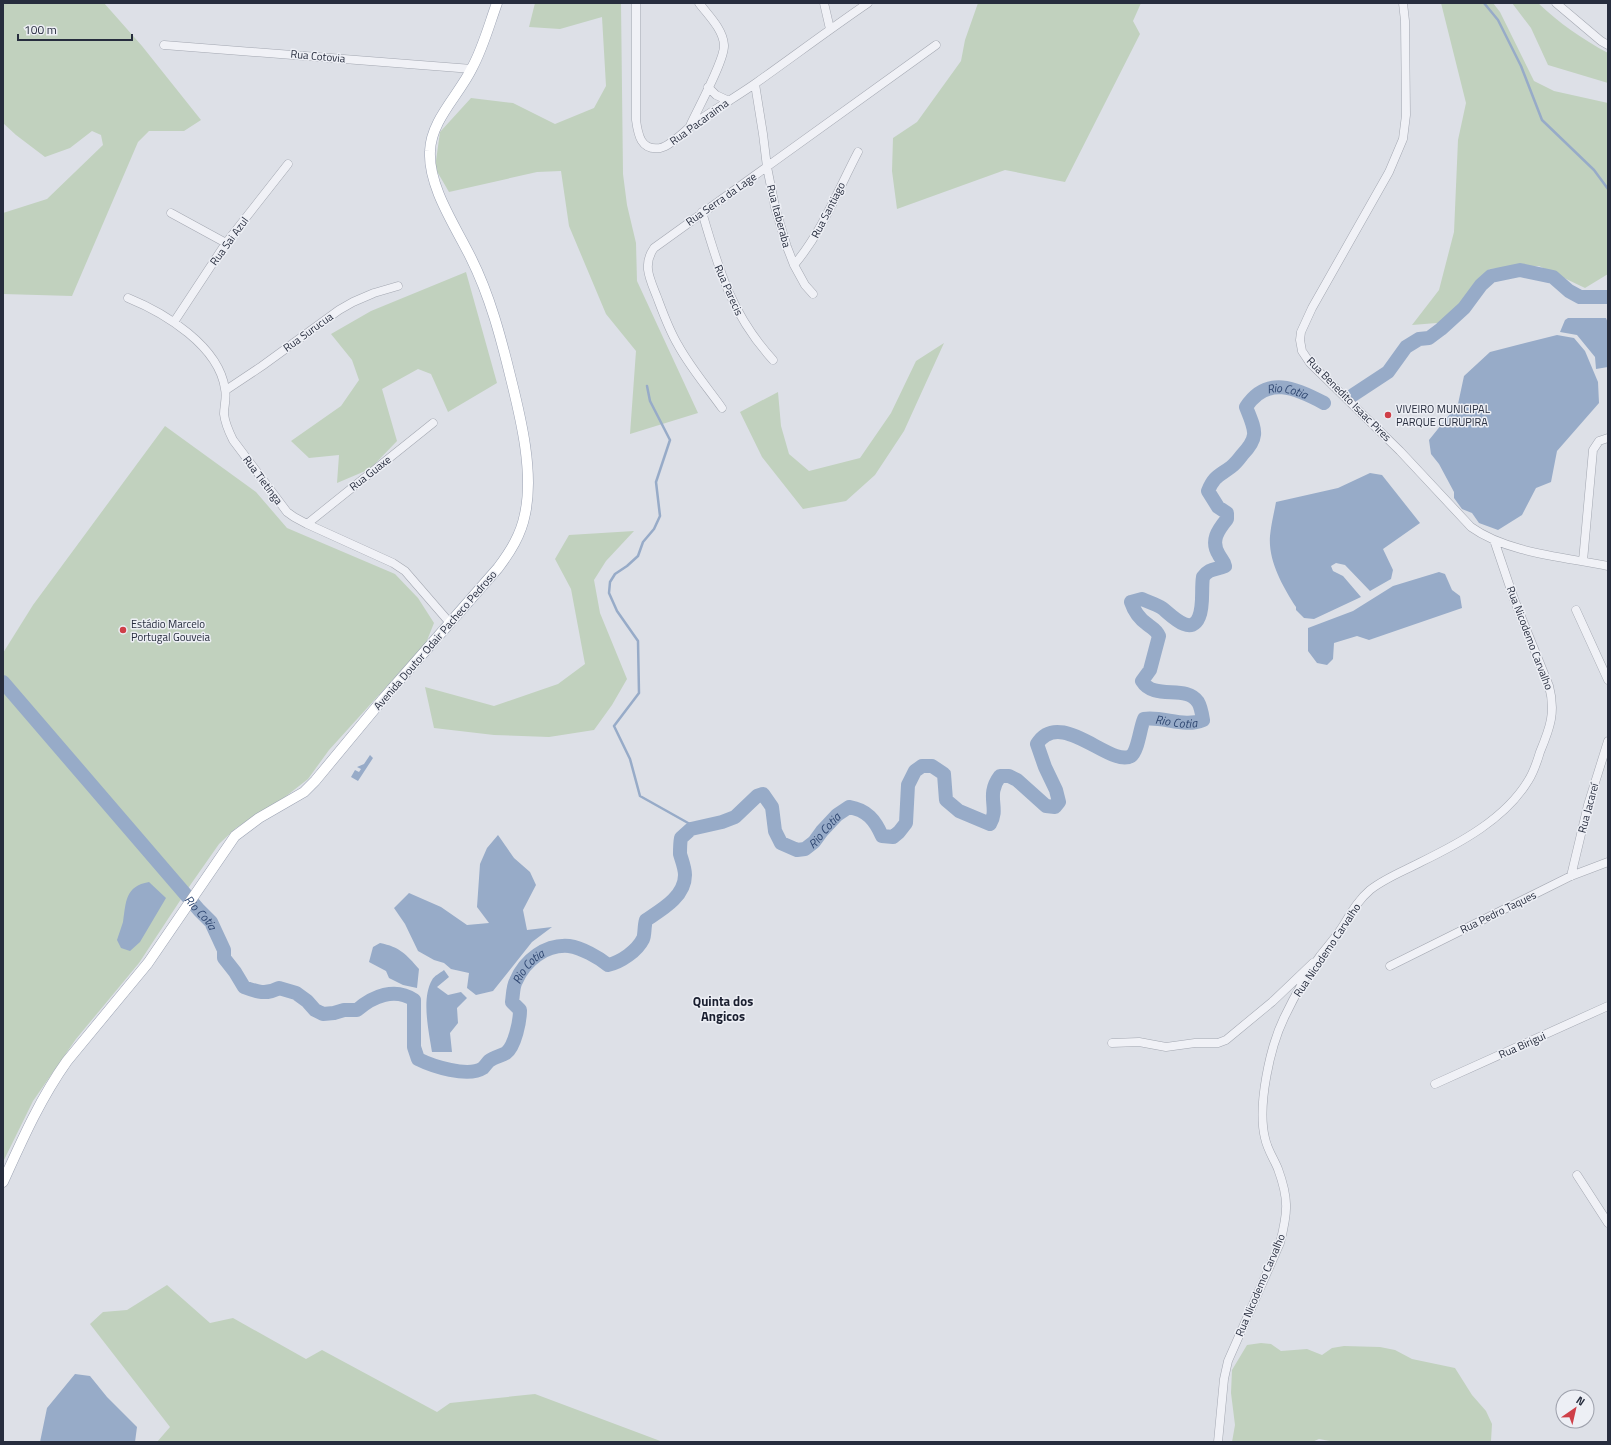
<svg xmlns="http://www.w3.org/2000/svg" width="1611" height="1445" font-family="'Titillium Web',sans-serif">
  <rect width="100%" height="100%" fill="#dde0e7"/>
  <!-- green -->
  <path fill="#c1d1be" d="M 3,3 L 104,3 L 142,46 L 201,120 L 184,131 L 149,131 L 138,142 L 72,296 L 3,294 L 3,213 L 47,199 L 103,145 L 101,135 L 92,131 L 70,148 L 45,157 L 16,135 L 3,123 Z
    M 535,3 L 621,3 L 623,174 L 627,205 L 636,243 L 637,281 L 698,413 L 630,434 L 636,351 L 606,314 L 569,226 L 561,171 L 537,172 L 449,192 L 435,168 L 440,132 L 471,98 L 513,103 L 555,124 L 594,108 L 606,86 L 602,17 L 560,29 L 529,27 Z
    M 978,3 L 1141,3 L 1133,21 L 1140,34 L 1065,182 L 1005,170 L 897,209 L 892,171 L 893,138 L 917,122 L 961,61 L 965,40 Z
    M 1441,3 L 1493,3 L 1500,12 L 1534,81 L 1554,91 L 1608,103 L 1608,274 L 1585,288 L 1539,266 L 1489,269 L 1449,322 L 1412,325 L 1439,290 L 1454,232 L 1458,140 L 1466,103 Z
    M 1512,3 L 1538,3 C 1559,23 1582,39 1608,53 L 1608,83 L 1548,65 L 1531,28 Z
    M 466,272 L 497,383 L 448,412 L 431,374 L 418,369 L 382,389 L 397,441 L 370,469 L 337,483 L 339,455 L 309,458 L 291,441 L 341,406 L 359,380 L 352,360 L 331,334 L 371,311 Z
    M 944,343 L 904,431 L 875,475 L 846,501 L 803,509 L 762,457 L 740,412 L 778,392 L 781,426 L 789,454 L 809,471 L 860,458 L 891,413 L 916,361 Z
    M 165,426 L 256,492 L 287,528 L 395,574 L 418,598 L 434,623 L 426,643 L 329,750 L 308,779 L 285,797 L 236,828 L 219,844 L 191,884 L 139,963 L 76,1039 L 33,1101 L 3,1162 L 3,653 L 33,605 Z
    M 634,531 L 606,561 L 594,580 L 600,613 L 627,679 L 612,705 L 594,730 L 549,737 L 494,735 L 434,728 L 425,687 L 494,706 L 558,684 L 585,664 L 571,589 L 555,559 L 569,535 Z
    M 167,1285 L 210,1323 L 233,1318 L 306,1359 L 322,1350 L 437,1412 L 450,1403 L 535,1394 L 663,1442 L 157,1442 L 170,1427 L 90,1324 L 103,1312 L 127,1310 Z
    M 1261,1343 L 1271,1344 L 1281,1351 L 1307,1349 L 1322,1355 L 1332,1348 L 1344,1346 L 1380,1347 L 1395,1350 L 1412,1359 L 1455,1368 L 1472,1395 L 1486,1411 L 1492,1424 L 1491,1441 L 1335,1442 L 1319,1439 L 1312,1442 L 1232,1442 L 1235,1425 L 1231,1393 L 1232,1370 L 1247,1345 Z"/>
  <!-- water -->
  <path fill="#97abc8" d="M 1568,318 L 1606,318 L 1608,323 L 1608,367 L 1596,369 L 1595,357 L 1577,335 L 1560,332 L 1565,320 Z
    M 1557,335 L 1574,338 L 1585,351 L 1598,382 L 1599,403 L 1557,451 L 1551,482 L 1536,488 L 1522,515 L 1498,530 L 1479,523 L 1472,513 L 1462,509 L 1454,498 L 1454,492 L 1439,464 L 1431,454 L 1429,440 L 1458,404 L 1464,376 L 1490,352 Z
    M 1370,473 L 1382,475 L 1420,523 L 1383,549 L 1393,570 L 1391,579 L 1370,591 L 1345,565 L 1336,563 L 1331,566 L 1333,571 L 1343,576 L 1361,597 L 1314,619 L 1304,618 L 1296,610 L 1296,607 C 1283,587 1268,561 1270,536 C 1271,525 1274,513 1276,502 L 1338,488 Z
    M 1439,572 L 1445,574 L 1452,590 L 1460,596 L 1462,608 L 1369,640 L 1357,636 L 1334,643 L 1333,659 L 1327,665 L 1317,663 L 1308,651 L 1308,628 L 1353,611 L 1393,586 Z
    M 370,755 L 373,758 L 358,781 L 351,777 L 355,770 L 359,772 L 361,769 L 357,767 L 364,764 Z
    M 498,835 L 514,858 L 530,872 L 536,885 L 523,910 L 527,930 L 552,927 L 532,942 L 493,991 L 476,995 L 467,988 L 469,973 L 451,969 L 444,963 L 434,960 L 418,951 L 405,924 L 394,908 L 409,893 L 441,907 L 467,925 L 489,923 L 477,907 L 480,864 L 487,848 Z
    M 149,882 L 166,898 L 140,942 L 130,951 L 121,948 L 117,940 C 119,934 121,928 123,922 C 126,902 125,886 149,882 Z
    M 380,943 C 400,947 406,954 419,969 L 417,988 L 403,985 L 389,978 L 386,971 L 369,962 L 373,947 Z
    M 444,970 L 449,977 L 437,987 L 448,995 L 461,992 L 467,998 L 457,1008 L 458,1023 L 450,1033 L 452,1052 L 432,1052 C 429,1032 421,999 432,980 C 434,976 440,973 444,970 Z
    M 75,1374 L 90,1376 L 107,1397 L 137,1427 L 135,1442 L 40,1442 L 47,1408 Z"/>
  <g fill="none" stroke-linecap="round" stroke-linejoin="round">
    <!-- stream -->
    <path stroke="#97abc8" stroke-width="2.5" d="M 1484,3 L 1498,20 L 1521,66 L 1542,120 L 1594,170 L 1608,189
      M 647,386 L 650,401 L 670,440 L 656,482 L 660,516 L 654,529 L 643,542 L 638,556 L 627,566 L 615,574 L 610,582 L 609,593 L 617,611 L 638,641 L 639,693 L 614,726 L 630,759 L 640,796 L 697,828"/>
    <!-- river -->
    <g stroke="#97abc8" stroke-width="14">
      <path d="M 1353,395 L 1388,372 L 1406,347 L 1419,339 L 1429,338 L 1441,329 L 1464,308 L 1481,285 L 1491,276 L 1520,270 L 1553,277 L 1569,291 L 1580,297 L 1608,297"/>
      <path id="s1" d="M 3,682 L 199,910 L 211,922 L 224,950 L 224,958 L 235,972 L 244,987 C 257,992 266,995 279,988 L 296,993 L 307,1001 L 315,1010 L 323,1014 L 334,1013 L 344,1010 L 357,1010 C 373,996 395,987 414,1000 L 414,1047 L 418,1059 C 432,1066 468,1078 483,1068 C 485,1066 487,1063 489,1061 C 494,1057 501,1056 506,1053 C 515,1046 520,1021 520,1010 L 512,1002 C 513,995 513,986 516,981 C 525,960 546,944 569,946 C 582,948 598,957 608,965 C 621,962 637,951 643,939 C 645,935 644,926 646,920 C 661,910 685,897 685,875 C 685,868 682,861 680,854 C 680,849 680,843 681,838 L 691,829 L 722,822 L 735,817 L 757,796 L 763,794 L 772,807 L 775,831 L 781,843 L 797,850 L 805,849 L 814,842 L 822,831 L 837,815 L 849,807 C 867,810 875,820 882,836 L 893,837 L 899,832 L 906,823 L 908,785 L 915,771 L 922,766 L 932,766 L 944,774 L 946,800 L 959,811 L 990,824 C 1000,808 985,796 1000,776 L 1009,776 L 1017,780 L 1046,806 L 1055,807 L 1059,802 L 1056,790 L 1045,767 L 1037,744 C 1060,707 1111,768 1131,756 C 1138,751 1140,728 1144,719 C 1163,716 1184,728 1203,720 C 1202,714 1201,707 1198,702 C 1186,684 1154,701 1142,681 L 1150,670 L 1159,636 C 1156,629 1153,629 1147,624 C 1140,619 1134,611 1131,602 L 1142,599 C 1148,602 1156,604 1162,608 C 1171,615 1191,637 1199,617 C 1204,605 1201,589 1203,577 C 1209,568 1216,570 1225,566 C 1224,561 1221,559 1219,555 C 1210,541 1218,530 1227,519 L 1227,513 L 1218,507 L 1208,491 C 1214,476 1219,476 1231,467 C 1235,464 1239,459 1242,455 C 1260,436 1255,430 1246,407 C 1267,375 1296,388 1324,403"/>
    </g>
    <!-- minor casing -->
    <g stroke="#a3a7b1" stroke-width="9">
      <path id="minor" d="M 636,3 L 636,120 C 638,135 641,151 660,148 C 671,146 685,130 695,123 C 715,109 736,97 756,83 C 794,56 830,29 868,3
        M 824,3 L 830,29
        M 1403,3 L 1405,21 L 1406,115 L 1403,139 L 1389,172 L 1312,308 L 1301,332 L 1300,340 L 1302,351 L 1310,363 L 1400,451 L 1471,527 C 1507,553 1565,557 1608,566
        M 1556,3 L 1601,41 L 1608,45
        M 164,45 L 472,69
        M 755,84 L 763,134 L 767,167 L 775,207 L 787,247 L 794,265 L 805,285 L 813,294
        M 708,87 L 716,95 L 729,101
        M 690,126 C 697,110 725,60 724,45 C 723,29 708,15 699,3
        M 702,212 C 719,270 731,314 773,360
        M 171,213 L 226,243
        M 794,265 C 822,232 838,190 858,152
        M 128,298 C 165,313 219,346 225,389 C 227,397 224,406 224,414 C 225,423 229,432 233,440 L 287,512 L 294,517 L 307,524 L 393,563 L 405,571 L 450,623
        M 174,322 L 226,243 L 288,164
        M 226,390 L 262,366 L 339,310 L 353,302 L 374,293 L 398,286
        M 722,408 C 707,387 690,367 678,345 C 669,330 663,313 657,297 C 650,279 642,265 654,248 L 936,45
        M 307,524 L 433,423
        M 1583,561 L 1593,450 L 1599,441 L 1608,438
        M 1576,610 L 1608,680
        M 1571,876 L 1588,805 L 1608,741
        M 1390,966 L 1571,876 L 1608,862
        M 1112,1043 L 1139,1042 L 1166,1047 L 1195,1043 L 1218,1043 L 1226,1040 L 1272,1002 L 1313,963
        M 1435,1084 L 1608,1006
        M 1577,1175 L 1608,1223
        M 1218,1442 L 1224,1379 L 1228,1361 L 1280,1243 C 1288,1212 1289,1199 1278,1169 C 1274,1159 1267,1149 1265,1138 C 1257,1106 1270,1047 1284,1018 C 1294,997 1306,975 1320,956 C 1327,947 1335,938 1341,929 C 1350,915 1357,901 1370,890 C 1385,878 1404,871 1421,862 C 1460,843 1505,819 1528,781 C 1534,772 1537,762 1540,752 C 1550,728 1556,712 1549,686 L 1514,599 L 1494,540"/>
    </g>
    <!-- major casing -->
    <g stroke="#9ca3b3" stroke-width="11">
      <path id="major" d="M 3,1182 C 22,1140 40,1099 67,1061 L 148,963 L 235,836 L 259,818 L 304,792 L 315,781 L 383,699 L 498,568 C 510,552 521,535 525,514 C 534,473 521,419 511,379 C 501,338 490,296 471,258 C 456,227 428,187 430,151 C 431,120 459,95 472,68 C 483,48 489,25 497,3"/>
    </g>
    <!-- minor -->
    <use href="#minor" stroke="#f0f1f6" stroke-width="8"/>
    <!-- major -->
    <use href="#major" stroke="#fff" stroke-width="10"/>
  </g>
  <!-- markers -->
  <g fill="#cf3f48" stroke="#edeff5" stroke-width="1.5">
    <circle cx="1388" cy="415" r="4"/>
    <circle cx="123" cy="630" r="4"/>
  </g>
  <g text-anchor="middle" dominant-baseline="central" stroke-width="3" stroke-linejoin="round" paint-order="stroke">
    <!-- street labels -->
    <g font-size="11" fill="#272d3e" stroke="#edeff5">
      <text transform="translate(318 56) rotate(5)">Rua Cotovia</text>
      <text transform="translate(699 122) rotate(-36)">Rua Pacaraima</text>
      <text transform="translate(721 199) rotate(-35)">Rua Serra da Lage</text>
      <text transform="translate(828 210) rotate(-63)">Rua Santiago</text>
      <text transform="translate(779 216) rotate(75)">Rua Itaberaba</text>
      <text transform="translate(229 241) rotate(-54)">Rua Sai Azul</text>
      <text transform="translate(729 290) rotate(66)">Rua Parecis</text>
      <text transform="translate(308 332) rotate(-36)">Rua Surucua</text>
      <text transform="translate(1349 399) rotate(45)">Rua Benedito Isaac Pires</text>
      <text transform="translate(370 473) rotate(-38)">Rua Guaxe</text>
      <text transform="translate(263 480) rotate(53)">Rua Tietinga</text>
      <text transform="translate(1530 638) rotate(69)">Rua Nicodemo Carvalho</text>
      <text transform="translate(435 640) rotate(-49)">Avenida Doutor Odair Pacheco Pedroso</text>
      <text transform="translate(1588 808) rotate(-75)">Rua Jacareí</text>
      <text transform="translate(1498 912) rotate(-26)">Rua Pedro Taques</text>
      <text transform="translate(1327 950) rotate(-56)">Rua Nicodemo Carvalho</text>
      <text transform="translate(1522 1045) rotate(-24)">Rua Birigui</text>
      <text transform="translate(1260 1285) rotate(-67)">Rua Nicodemo Carvalho</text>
    </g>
    <!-- poi labels -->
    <g font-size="11" fill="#272d3e" stroke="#edeff5" text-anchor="start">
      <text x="1396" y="409">VIVEIRO MUNICIPAL<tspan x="1396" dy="13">PARQUE CURUPIRA</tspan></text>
      <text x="131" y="624">Estádio Marcelo<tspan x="131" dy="13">Portugal Gouveia</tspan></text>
    </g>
    <!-- water labels -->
    <g font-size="12" font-style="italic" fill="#304872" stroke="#edeff5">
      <text stroke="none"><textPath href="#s1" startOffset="2512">Rio Cotia</textPath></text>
      <text stroke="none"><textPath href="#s1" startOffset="1924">Rio Cotia</textPath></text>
      <text stroke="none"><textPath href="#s1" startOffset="1289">Rio Cotia</textPath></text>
      <text stroke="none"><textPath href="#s1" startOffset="304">Rio Cotia</textPath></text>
      <text stroke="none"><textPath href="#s1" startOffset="831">Rio Cotia</textPath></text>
    </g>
    <!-- quarter labels -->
    <g font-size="13" font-weight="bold" fill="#191e2f" stroke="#edeff5">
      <text x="723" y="1001">Quinta dos<tspan x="723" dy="15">Angicos</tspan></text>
    </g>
  </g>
  <!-- border -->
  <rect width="1611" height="1445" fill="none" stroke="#272d3e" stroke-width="8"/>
  <!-- north arrow -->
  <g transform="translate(1575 1409) rotate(34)"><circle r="19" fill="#edeff5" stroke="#9ea1ac"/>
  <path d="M0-3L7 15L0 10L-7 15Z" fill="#cf3f48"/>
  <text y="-6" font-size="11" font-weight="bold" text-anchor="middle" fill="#272d3e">N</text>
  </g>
  <!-- scale -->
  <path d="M18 34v6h114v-6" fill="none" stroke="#272d3e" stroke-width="2"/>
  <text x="24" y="34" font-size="12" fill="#272d3e" stroke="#edeff5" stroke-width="3" paint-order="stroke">100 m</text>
</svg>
